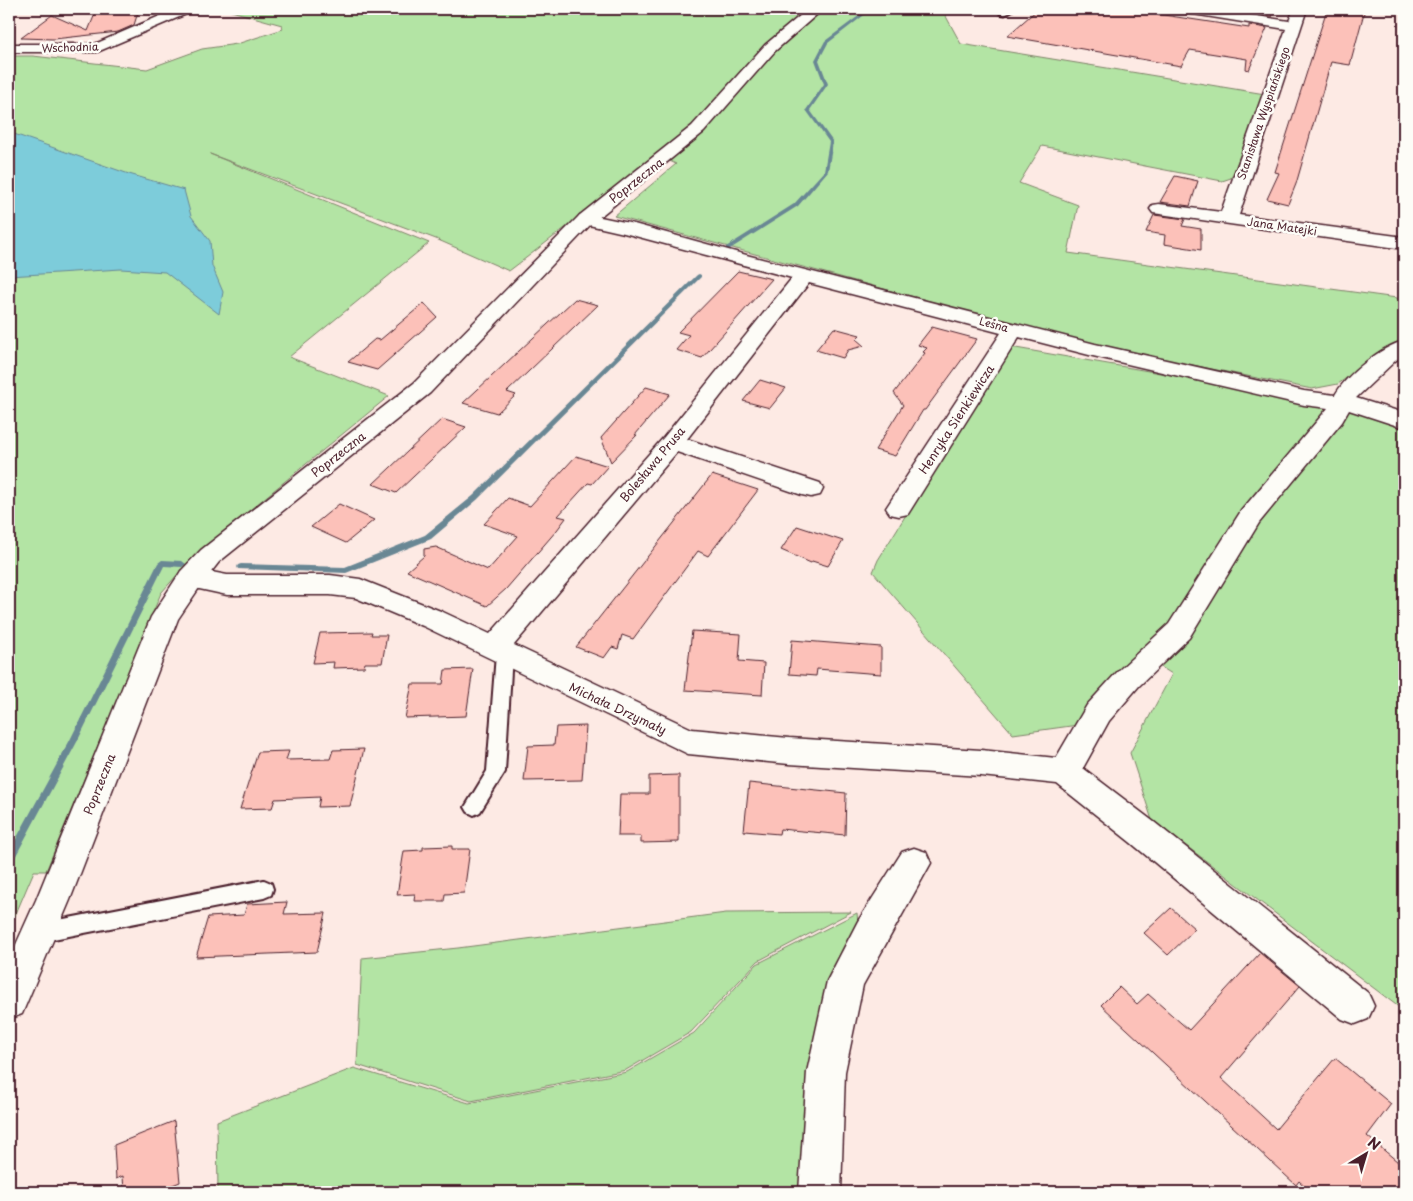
<svg xmlns="http://www.w3.org/2000/svg" width="1413" height="1201" font-family="'Playpen Sans',sans-serif">
  <rect width="100%" height="100%" fill="#fdeae4"/>
  <filter id="ink" filterUnits="userSpaceOnUse"><feTurbulence type="fractalNoise" baseFrequency=".02" numOctaves="2"/><feDisplacementMap in="SourceGraphic" scale="10" xChannelSelector="R" yChannelSelector="G"/><feConvolveMatrix kernelMatrix="1 2 1 2 8 2 1 2 1" color-interpolation-filters="sRGB"/></filter>
  <g filter="url(#ink)">
    <!-- green -->
    <path fill="#b3e4a4" stroke="#7e8268" d="M 224,9 L 942,9 L 961,44 L 1265,94 L 1231,178 L 1222,181 L 1042,146 L 1019,183 L 1078,205 L 1068,253 L 1404,299 L 1404,342 L 1370,361 L 1338,384 L 1312,389 L 1092,345 L 614,216 L 676,164 L 659,156 L 509,271 L 436,239 L 210,154 L 429,243 L 289,357 L 389,396 L 195,555 L 161,593 L 46,871 L 34,871 L 9,930 L 9,56 L 33,56 L 147,69 L 202,49 L 237,44 L 283,29 L 282,25 Z
      M 1010,347 L 1275,393 L 1347,414 L 1351,403 L 1404,415 L 1404,1011 L 1152,820 L 1130,753 L 1172,674 L 1145,657 L 1078,725 L 1013,734 L 873,572 L 878,560 Z
      M 851,912 L 758,961 L 691,1032 L 626,1070 L 471,1101 L 357,1065 L 362,958 L 458,948 L 726,913 Z
      M 857,913 L 858,924 L 825,1038 L 807,1192 L 218,1192 L 217,1121 L 354,1068 L 469,1103 L 627,1072 L 694,1033 L 757,964 Z"/>
    <!-- water -->
    <path fill="#7dccda" stroke="#698794" d="M 14,134 L 129,174 L 184,190 L 191,216 L 210,241 L 212,266 L 223,292 L 219,314 L 165,272 L 121,269 L 9,276 L 9,136 Z"/>
    <g fill="none" stroke-linecap="round" stroke-linejoin="round">
      <!-- stream -->
      <path fill="#698794" fill-rule="evenodd" d="M 868,9 L 872,9 L 828,43 L 819,60 L 828,84 L 810,110 L 833,142 L 828,171 L 798,206 L 730,249 L 726,249 L 726,247 L 794,204 L 824,171 L 829,142 L 806,110 L 824,84 L 815,60 L 825,41 Z
        M 699,274 L 701,275 L 701,277 L 477,500 L 431,539 L 346,573 L 238,569 L 237,567 L 238,565 L 241,564 L 345,567 L 425,535 L 473,496 L 697,275 Z
        M 162,560 L 182,561 L 186,564 L 182,567 L 164,566 L 77,742 L 12,863 L 9,864 L 9,852 L 70,740 L 158,563 Z"/>
    </g>
    <!-- building -->
    <path fill="#fcc1b9" stroke="#4a1f2b" d="M 97,9 L 139,9 L 134,25 L 118,32 L 54,39 L 21,38 L 52,15 L 88,31 Z
      M 1038,9 L 1124,9 L 1249,28 L 1249,25 L 1267,28 L 1249,70 L 1246,69 L 1247,59 L 1190,50 L 1181,66 L 1007,36 Z
      M 1250,9 L 1275,9 L 1272,17 L 1250,13 Z
      M 1327,9 L 1365,9 L 1350,65 L 1331,62 L 1296,184 L 1288,204 L 1267,199 L 1279,173 L 1275,172 Z
      M 1175,176 L 1198,181 L 1190,206 L 1160,202 Z
      M 1154,215 L 1185,219 L 1182,226 L 1201,229 L 1201,250 L 1164,244 L 1165,235 L 1146,232 Z
      M 738,271 L 772,279 L 702,358 L 676,350 L 689,335 L 678,332 Z
      M 575,299 L 598,305 L 507,392 L 516,395 L 497,413 L 463,403 Z
      M 424,303 L 437,317 L 377,370 L 348,362 L 375,339 L 380,340 Z
      M 932,327 L 977,339 L 925,410 L 923,410 L 895,456 L 875,450 L 903,405 L 894,393 L 925,353 L 923,352 L 927,348 L 918,345 Z
      M 834,328 L 860,335 L 856,339 L 864,346 L 848,350 L 843,358 L 816,350 Z
      M 760,380 L 786,388 L 770,408 L 743,401 Z
      M 646,387 L 670,394 L 635,435 L 637,435 L 611,462 L 601,438 Z
      M 442,419 L 466,427 L 396,493 L 373,484 Z
      M 576,456 L 608,466 L 592,484 L 588,483 L 558,516 L 566,518 L 557,530 L 506,589 L 487,606 L 407,571 L 424,556 L 424,549 L 436,547 L 488,570 L 518,536 L 484,524 L 508,498 L 530,506 Z
      M 712,475 L 758,490 L 708,556 L 698,551 L 633,639 L 622,635 L 618,649 L 612,647 L 604,658 L 576,647 Z
      M 339,504 L 374,520 L 346,543 L 311,527 Z
      M 797,526 L 843,541 L 828,566 L 812,561 L 811,563 L 781,550 Z
      M 692,631 L 741,634 L 739,661 L 764,663 L 762,695 L 685,690 Z
      M 372,632 L 371,635 L 387,635 L 382,663 L 365,663 L 364,667 L 333,668 L 334,662 L 313,663 L 320,633 Z
      M 792,640 L 881,647 L 881,674 L 817,669 L 816,676 L 789,674 Z
      M 473,669 L 466,716 L 405,718 L 412,684 L 443,684 L 445,670 Z
      M 586,726 L 582,780 L 524,781 L 528,746 L 554,745 L 556,727 Z
      M 364,749 L 350,806 L 318,807 L 320,797 L 275,799 L 272,808 L 240,809 L 258,752 L 289,751 L 286,760 L 330,759 L 333,750 Z
      M 679,775 L 679,842 L 641,843 L 641,836 L 618,836 L 620,794 L 649,794 L 649,776 Z
      M 749,783 L 846,793 L 845,835 L 780,829 L 779,834 L 744,831 Z
      M 452,846 L 452,849 L 470,849 L 464,893 L 445,894 L 444,901 L 414,901 L 415,894 L 397,895 L 404,851 L 423,850 L 423,847 Z
      M 287,902 L 284,914 L 326,913 L 317,952 L 196,957 L 208,917 L 244,915 L 247,904 Z
      M 1171,908 L 1195,929 L 1168,955 L 1144,933 Z
      M 1260,953 L 1300,986 L 1221,1078 L 1276,1129 L 1335,1058 L 1391,1104 L 1367,1136 L 1404,1167 L 1404,1192 L 1311,1192 L 1299,1181 L 1296,1185 L 1101,1005 L 1119,987 L 1137,1004 L 1148,994 L 1189,1030 Z
      M 174,1121 L 180,1182 L 155,1192 L 124,1192 L 123,1176 L 116,1179 L 114,1145 Z"/>
    <g fill="none" stroke-linecap="round" stroke-linejoin="round">
      <!-- lane casing -->
      <g stroke="#4a1f2b" stroke-width="4">
        <path id="lane" d="M 504,648 L 510,650 L 512,654 L 505,772 L 480,812 L 474,815 L 468,812 L 465,807 L 487,771 L 496,654 L 498,650 Z
          M 264,880 L 271,883 L 273,889 L 271,895 L 264,898 L 38,942 L 31,939 L 28,933 L 31,927 L 38,924 Z"/>
      </g>
      <!-- street casing -->
      <g stroke="#4a1f2b" stroke-width="3">
        <path id="street" d="M 176,9 L 193,9 L 191,12 L 97,52 L 9,52 L 9,44 L 95,44 Z
          M 999,9 L 1011,9 L 1012,11 L 1005,15 L 1000,14 Z
          M 1180,9 L 1210,9 L 1289,21 L 1294,9 L 1307,9 L 1239,215 L 1404,237 L 1404,249 L 1153,213 L 1150,209 L 1153,205 L 1159,204 L 1221,212 L 1286,29 L 1187,13 Z
          M 586,214 L 634,224 L 750,256 L 1095,344 L 1304,391 L 1335,395 C 1346,375 1382,346 1404,341 L 1404,355 L 1395,361 L 1356,398 L 1404,413 L 1404,428 L 1349,410 L 1342,422 L 1259,523 L 1189,638 L 1139,686 L 1109,721 L 1083,768 L 1154,822 L 1368,993 L 1374,1006 L 1368,1019 L 1355,1024 L 1342,1019 L 1130,842 L 1057,784 L 981,776 L 789,764 L 688,754 L 423,626 L 356,598 L 330,595 L 227,595 L 181,585 L 178,578 L 181,571 L 191,568 L 227,575 L 330,575 L 360,579 L 443,612 L 490,634 L 664,437 L 792,278 L 624,233 L 580,223 L 577,219 L 580,215 ZM 809,283 L 1001,333 L 886,508 L 890,514 L 899,516 L 908,514 L 1019,337 L 1093,356 L 1304,405 L 1328,408 L 1241,511 L 1169,624 L 1119,670 L 1087,705 L 1056,758 L 981,750 L 789,738 L 692,729 L 514,645 L 677,452 L 802,495 L 811,497 L 820,495 L 823,489 L 820,483 L 687,439 Z
          M 914,848 L 926,852 L 931,863 L 863,985 L 845,1072 L 841,1192 L 799,1192 L 807,1072 L 827,981 L 858,921 L 902,852 Z"/>
      </g>
      <!-- secondary casing -->
      <g stroke="#4a1f2b" stroke-width="3">
        <path id="secondary" d="M 808,9 L 823,9 L 775,51 L 704,132 L 592,223 L 430,393 L 219,562 L 201,585 L 178,619 L 70,900 L 22,1014 L 9,1019 L 9,960 L 36,900 L 151,617 L 181,571 L 201,550 L 414,383 L 580,215 L 692,126 L 765,45 Z"/>
      </g>
      <!-- lane -->
      <use href="#lane" fill="#fdfcf7" fill-rule="evenodd"/>
      <!-- street -->
      <use href="#street" fill="#fdfcf7" fill-rule="evenodd"/>
      <!-- secondary -->
      <use href="#secondary" fill="#fdfcf7" fill-rule="evenodd"/>
    </g>
  </g>
  <g text-anchor="middle" dominant-baseline="central" stroke-width="5" stroke-linejoin="round" paint-order="stroke">
    <!-- far-street labels -->
    <g font-size="11" fill="#4a1f2b" stroke="#fdfcf7">
      <text transform="translate(70 47) rotate(-2)">Wschodnia</text>
      <text transform="translate(1263 113) rotate(-71)">Stanisława Wyspiańskiego</text>
      <text transform="translate(1282 226) rotate(8)">Jana Matejki</text>
      <text transform="translate(994 324) rotate(15)">Leśna</text>
    </g>
    <!-- street labels -->
    <g font-size="12" fill="#4a1f2b" stroke="#fdfcf7">
      <text transform="translate(636 180) rotate(-38)">Poprzeczna</text>
      <text transform="translate(956 419) rotate(-57)">Henryka Sienkiewicza</text>
      <text transform="translate(338 454) rotate(-38)">Poprzeczna</text>
      <text transform="translate(652 464) rotate(-50)">Bolesława Prusa</text>
      <text transform="translate(618 708) rotate(25)">Michała Drzymały</text>
      <text transform="translate(99 784) rotate(-68)">Poprzeczna</text>
    </g>
  </g>
  <!-- margin -->
  <rect width="1413" height="1201" fill="none" stroke="#fdfcf7" stroke-width="30"/>
  <rect x="15" y="15" width="1383" height="1171" fill="none" stroke="#4a1f2b" stroke-width="2" filter="url(#ink)"/>
  <!-- north arrow -->
  <g transform="translate(1366 1154) rotate(38)" stroke="#fdfcf7" stroke-width="4" paint-order="stroke">
  <path d="M0-4L9 19L0 12L-9 19Z" fill="#4a1f2b"/>
  <text y="-8" font-size="14" font-weight="bold" text-anchor="middle" fill="#4a1f2b">N</text>
  </g>
</svg>
